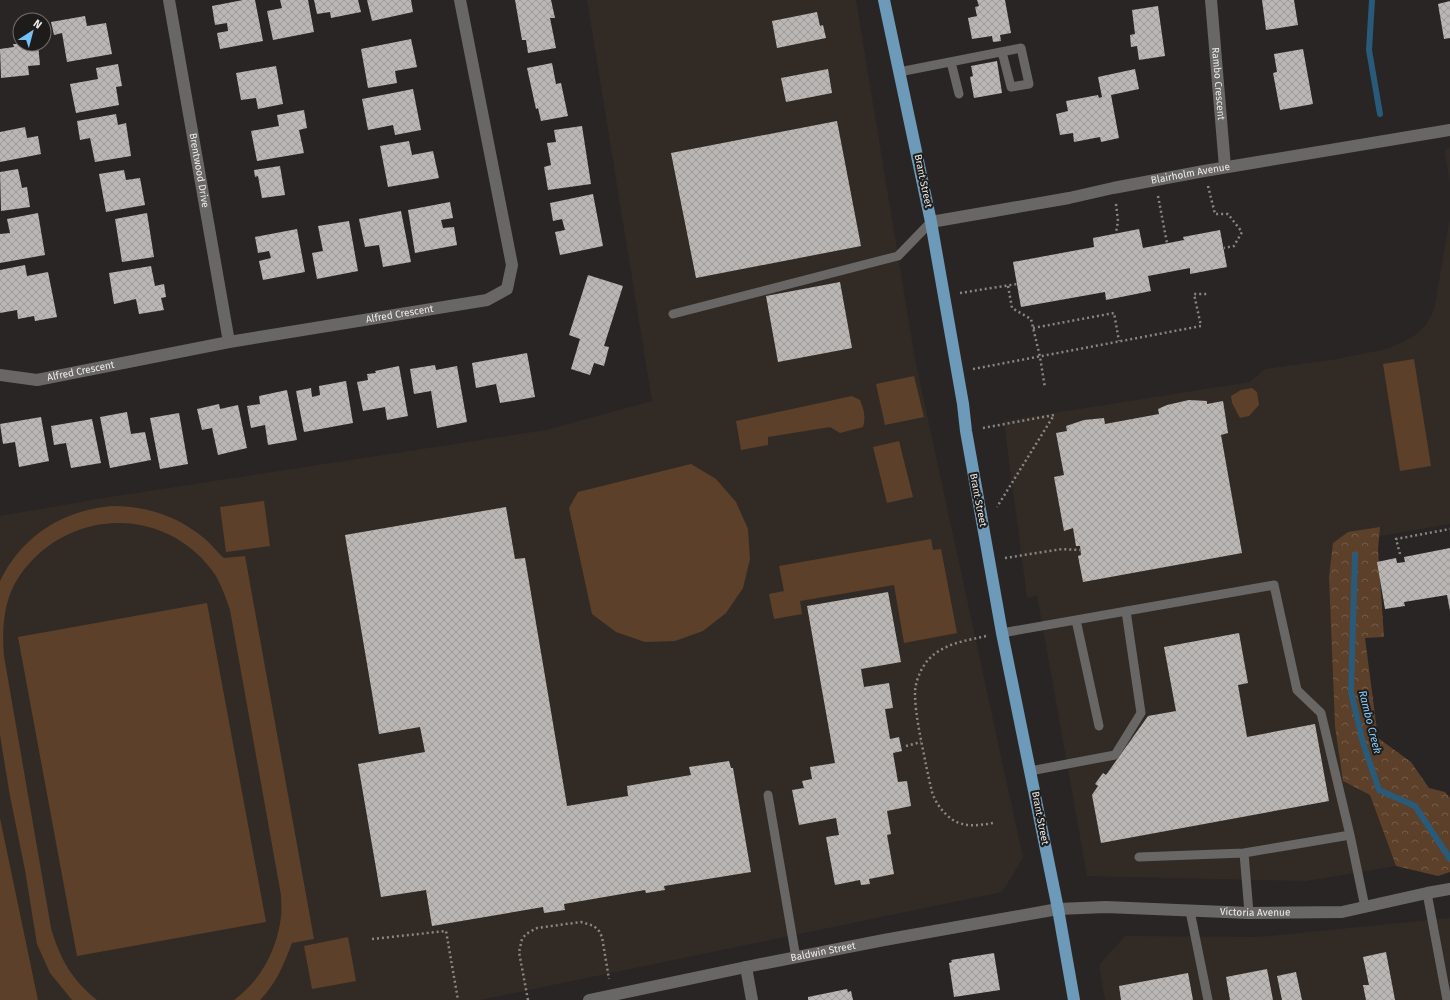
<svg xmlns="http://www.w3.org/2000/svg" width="1450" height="1000" font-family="'Fira Sans',sans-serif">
  <defs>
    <pattern id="forest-crowns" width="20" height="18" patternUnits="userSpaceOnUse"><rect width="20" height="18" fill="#5c4029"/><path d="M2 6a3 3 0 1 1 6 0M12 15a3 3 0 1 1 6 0" fill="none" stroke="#745c48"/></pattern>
    <pattern id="building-cross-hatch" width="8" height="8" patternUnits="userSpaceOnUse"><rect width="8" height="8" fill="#b9b6b3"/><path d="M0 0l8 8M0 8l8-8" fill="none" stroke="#9c9a98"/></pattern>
  </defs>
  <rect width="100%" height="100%" fill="#282524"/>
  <!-- built -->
  <path fill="#322b25" d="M 587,0 L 856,0 L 915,359 L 1023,858 L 1002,892 L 480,1000 L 38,1000 L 0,818 L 0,516 L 110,497 L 546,430 L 652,401 Z
    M 1450,148 L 1450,183 L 1445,153 L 1446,149 Z
    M 1450,218 L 1450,524 L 1334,544 L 1329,577 L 1335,727 L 1343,781 L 1370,795 L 1396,866 L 1306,881 L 1087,876 L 1037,595 L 1027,598 L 1004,421 L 1250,382 L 1265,369 L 1332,360 L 1387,349 L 1403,342 L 1414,336 L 1426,325 L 1434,310 Z
    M 1450,918 L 1450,1000 L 1105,1000 L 1099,965 L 1125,936 L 1259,937 Z"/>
  <!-- forest -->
  <path fill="url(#forest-crowns)" d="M 1380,527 L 1378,549 L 1384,637 L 1365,638 L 1378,738 L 1411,762 L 1429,788 L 1445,792 L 1450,798 L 1450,872 L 1438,876 L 1396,866 L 1370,795 L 1343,781 L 1335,727 L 1329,577 L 1333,543 L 1348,532 Z"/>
  <!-- park -->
  <path fill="#5c4029" d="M 1414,359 L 1431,466 L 1400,471 L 1383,364 Z
    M 914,376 L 924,417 L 885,425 L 876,384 Z
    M 1252,388 L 1257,392 L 1259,405 L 1249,416 L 1240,418 L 1232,403 L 1231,396 L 1241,390 Z
    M 852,396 L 860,400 C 864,410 866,417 863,427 L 840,433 L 830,427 L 768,437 L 768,445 L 741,450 L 736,421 Z
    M 899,441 L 913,497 L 887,503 L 873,447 Z
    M 691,464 L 716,479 L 736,502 L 748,529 L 750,559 L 743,588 L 726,613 L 703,631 L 675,641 L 645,642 L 616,632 L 592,614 L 569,508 L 578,492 Z
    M 264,501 L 270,546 L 226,552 L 220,507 Z
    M 112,506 C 147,506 177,516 204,538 C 211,544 217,552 224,558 L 245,556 L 314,939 L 292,943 C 284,964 276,984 260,1000 L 234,1000 C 261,981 277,949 281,917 C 282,910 281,902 281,895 L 230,610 C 226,598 222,587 216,576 C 182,524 115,508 61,538 C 42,548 24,566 14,585 C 3,607 2,632 4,656 L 51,928 C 60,959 72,980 97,1000 L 72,1000 L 50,973 L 37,944 L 25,870 L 10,796 L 0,735 L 0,581 C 22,536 63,510 112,506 Z
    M 931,539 L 933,550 L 941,549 L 957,633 L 904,643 L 894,585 L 800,601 L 802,614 L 774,619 L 769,594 L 784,591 L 779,566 Z
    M 207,603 L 266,922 L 77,956 L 18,637 Z
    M 0,818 L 38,1000 L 0,1000 Z
    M 348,937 L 356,981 L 312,989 L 304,946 Z"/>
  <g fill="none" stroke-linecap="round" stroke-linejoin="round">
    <!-- stream -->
    <path stroke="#295a7a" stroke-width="6" d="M 1372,0 L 1369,50 L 1380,114
      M 1355,555 L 1351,692 L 1363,743 L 1379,790 L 1415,806 L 1450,859"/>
  </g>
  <!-- building -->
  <path fill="url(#building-cross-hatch)" d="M 243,0 L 255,0 L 263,41 L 220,49 L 217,33 L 228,31 L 227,23 L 215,25 L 212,6 Z
    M 280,0 L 308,0 L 314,32 L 273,40 L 267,11 L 282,8 Z
    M 314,0 L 358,0 L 361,12 L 331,18 L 330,12 L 317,14 Z
    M 367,0 L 411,0 L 413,12 L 372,21 Z
    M 515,0 L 551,0 L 555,18 L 550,18 L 556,48 L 528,53 L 526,40 L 522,40 Z
    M 977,0 L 1005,0 L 1011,33 L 1000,35 L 1001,41 L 993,42 L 992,36 L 972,39 L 968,18 L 977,16 L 975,7 L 979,6 Z
    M 1262,0 L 1294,0 L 1298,25 L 1266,30 Z
    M 1450,1 L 1450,38 L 1444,39 L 1438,4 Z
    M 1158,6 L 1165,56 L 1139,60 L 1137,46 L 1131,47 L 1130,35 L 1135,34 L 1132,10 Z
    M 817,12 L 820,26 L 823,25 L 826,38 L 777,48 L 772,21 Z
    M 85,16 L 87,26 L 106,23 L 112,54 L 67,62 L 62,33 L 54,35 L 51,22 Z
    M 411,39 L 417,67 L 395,71 L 397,83 L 368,88 L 361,49 Z
    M 13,44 L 38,44 L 40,65 L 28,66 L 29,75 L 1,78 L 0,49 L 14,47 Z
    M 1303,49 L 1313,104 L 1280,110 L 1273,73 L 1277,72 L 1274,54 Z
    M 997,61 L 1002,93 L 974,98 L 970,77 L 973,76 L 971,66 Z
    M 552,63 L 556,84 L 561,83 L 568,116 L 541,121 L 538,108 L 536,109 L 527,68 Z
    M 118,64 L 122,86 L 116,87 L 119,105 L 76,113 L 70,84 L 98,79 L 96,68 Z
    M 276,66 L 283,104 L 258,109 L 256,98 L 241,100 L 236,73 Z
    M 828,69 L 832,93 L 786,102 L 781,78 Z
    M 1135,69 L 1139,89 L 1111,95 L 1119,138 L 1101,142 L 1100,137 L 1074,142 L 1073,133 L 1060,135 L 1056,114 L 1068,111 L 1066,101 L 1098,95 L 1099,98 L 1102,97 L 1098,77 Z
    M 413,89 L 421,130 L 395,135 L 393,125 L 368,130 L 362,99 Z
    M 304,110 L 307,128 L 299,130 L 304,153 L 257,161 L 251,131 L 279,126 L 277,115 Z
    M 116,114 L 118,125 L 126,123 L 131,156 L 95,162 L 90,138 L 80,140 L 77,121 Z
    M 837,121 L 861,246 L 696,278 L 671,153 Z
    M 582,126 L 591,184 L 548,190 L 544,167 L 551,165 L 547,143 L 556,142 L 554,130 Z
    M 25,127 L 27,138 L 38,136 L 41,154 L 0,162 L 0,132 Z
    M 409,141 L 412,155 L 433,151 L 439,178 L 388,187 L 380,146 Z
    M 280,166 L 285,195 L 262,198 L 258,176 L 255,177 L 254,170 Z
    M 18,169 L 22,188 L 27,187 L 30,207 L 1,211 L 0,172 Z
    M 124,170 L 126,180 L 140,178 L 145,205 L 106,212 L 99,174 Z
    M 593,194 L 603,246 L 560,255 L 555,232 L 565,230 L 562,219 L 553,221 L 550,203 Z
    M 450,202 L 453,218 L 441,220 L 443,228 L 454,227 L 457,245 L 415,253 L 408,210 Z
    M 401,211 L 411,262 L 383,267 L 379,245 L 365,247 L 359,219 Z
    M 38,213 L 45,255 L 0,263 L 0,234 L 10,233 L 7,219 Z
    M 147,213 L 154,257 L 122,262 L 115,219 Z
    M 349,221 L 358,271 L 317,279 L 312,253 L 323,251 L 318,226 Z
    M 297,229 L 305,272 L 263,280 L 259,261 L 271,258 L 269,251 L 258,253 L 255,237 Z
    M 1139,229 L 1143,248 L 1184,240 L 1183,237 L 1220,230 L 1227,267 L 1190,274 L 1190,268 L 1148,276 L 1151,291 L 1106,300 L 1105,292 L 1021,307 L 1013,262 L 1094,247 L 1093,238 Z
    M 25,265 L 27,276 L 48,272 L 57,317 L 35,321 L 34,316 L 18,319 L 17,310 L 0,313 L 0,270 Z
    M 151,266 L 155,286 L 164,284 L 166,297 L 161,298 L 164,310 L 139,314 L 136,299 L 114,304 L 109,273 Z
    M 588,275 L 623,286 L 604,346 L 609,347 L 604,366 L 594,363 L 590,375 L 571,369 L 580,339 L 569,335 Z
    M 840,282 L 852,348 L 778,362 L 766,296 Z
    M 527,353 L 535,397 L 500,403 L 496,384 L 476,388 L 472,363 Z
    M 435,365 L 436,370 L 457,366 L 467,422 L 437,428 L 431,391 L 414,394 L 410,369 Z
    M 399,366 L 408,416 L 387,420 L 385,407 L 363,411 L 357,382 L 368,380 L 367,374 L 376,373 L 375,371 Z
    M 346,381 L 353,423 L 304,432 L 296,391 L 311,388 L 312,397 L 320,395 L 319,386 Z
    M 287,390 L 297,440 L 268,445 L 265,425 L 251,428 L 247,406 L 260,404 L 259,396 Z
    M 1189,400 L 1207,401 L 1207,404 L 1223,401 L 1228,433 L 1221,435 L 1242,553 L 1083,582 L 1078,556 L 1081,555 L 1080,546 L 1076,546 L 1073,528 L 1064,531 L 1054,477 L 1064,475 L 1056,433 L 1067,431 L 1066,426 L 1084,420 L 1104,418 L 1105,424 L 1159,414 L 1158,409 L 1167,405 Z
    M 219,404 L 220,409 L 238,405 L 247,448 L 218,455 L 212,428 L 202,430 L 197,409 Z
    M 127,412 L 131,434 L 145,432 L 151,460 L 110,468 L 100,417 Z
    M 179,413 L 188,464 L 160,469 L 150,418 Z
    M 41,417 L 49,461 L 19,467 L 15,442 L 3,444 L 0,424 Z
    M 92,419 L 101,463 L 71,468 L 66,443 L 54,445 L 51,426 Z
    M 506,507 L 515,559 L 525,558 L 567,806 L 628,796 L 627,786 L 691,775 L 689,767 L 729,761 L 731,768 L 733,768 L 751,872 L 664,886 L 665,890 L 646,893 L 645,890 L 564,904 L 565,910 L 544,913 L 543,907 L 432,926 L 426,890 L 381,897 L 358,764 L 425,752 L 420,727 L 379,734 L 345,535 Z
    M 1450,548 L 1450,611 L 1447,595 L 1404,602 L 1405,606 L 1385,609 L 1377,562 L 1396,558 L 1397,563 L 1405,562 L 1404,557 Z
    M 888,592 L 901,662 L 861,669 L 864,687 L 889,683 L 893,708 L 885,709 L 890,739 L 899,737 L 902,751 L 893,753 L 898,782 L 907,781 L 911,806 L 887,811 L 891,834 L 887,835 L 894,874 L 869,879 L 870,884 L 861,885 L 860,880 L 835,885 L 826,837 L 839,835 L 836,818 L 799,825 L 792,790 L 804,788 L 802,781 L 812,779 L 810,767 L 835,763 L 807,606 Z
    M 1239,633 L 1248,683 L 1238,685 L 1247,737 L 1315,724 L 1329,801 L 1101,843 L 1092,795 L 1098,786 L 1095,784 L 1103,773 L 1106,775 L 1148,716 L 1176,711 L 1164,647 Z
    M 1386,952 L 1395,1000 L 1366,1000 L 1363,985 L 1369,985 L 1363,957 Z
    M 994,953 L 1000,990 L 954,997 L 949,963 L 952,962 L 951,960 Z
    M 1267,969 L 1273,1000 L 1230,1000 L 1226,977 Z
    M 1296,972 L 1302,1000 L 1282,1000 L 1277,976 Z
    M 1188,973 L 1193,1000 L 1121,1000 L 1119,986 Z
    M 847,989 L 848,992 L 851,991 L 853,1000 L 808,1000 L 808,997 Z"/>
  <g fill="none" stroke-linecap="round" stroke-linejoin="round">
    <!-- path -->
    <path stroke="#898786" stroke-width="2.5" stroke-dasharray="2 3" stroke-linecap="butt" d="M 1208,186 L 1215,214 L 1228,214 L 1242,232 L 1234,246 L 1224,248
      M 1158,196 L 1167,243
      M 1116,204 L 1118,221 L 1116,233
      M 1008,286 L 1012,308 L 1031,319 L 1040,357 L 1045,388
      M 960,293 L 1017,284
      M 1033,328 L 1114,313 L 1119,341
      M 973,369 L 1201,326 L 1194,294 L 1208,294
      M 983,428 L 1054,415 L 997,507
      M 1400,554 L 1396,539 L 1450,529
      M 1005,558 L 1062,549 L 1080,550
      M 986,636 C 965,641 944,643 928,660 C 921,668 915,682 915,693 C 915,715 922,744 926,765 C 928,774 930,784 932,792 C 935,801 940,809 947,815 C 959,828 977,826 993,823
      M 906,746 L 921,742
      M 372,939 L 446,931 L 458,1000
      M 528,1000 L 519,952 L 522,939 L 526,934 L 537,928 L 581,922 L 594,926 L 599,931 L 602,937 L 609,979"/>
    <!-- lane -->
    <path stroke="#696765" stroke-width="9" d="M 951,62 L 959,94
      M 899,72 L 1021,48 L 1029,84 L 1011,87 L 1002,52
      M 673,314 L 898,256 L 931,222
      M 1076,620 L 1099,726
      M 1002,633 L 1274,585 L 1297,690 L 1321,713 L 1350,835 L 1365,907
      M 1030,771 L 1115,755 L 1141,713 L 1126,611
      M 768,795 L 796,958
      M 1244,853 L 1249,913
      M 1139,857 L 1244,853 L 1350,835
      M 1427,893 L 1447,1000
      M 1190,911 L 1208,1000"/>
    <!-- street -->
    <g stroke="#696765" stroke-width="12">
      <path id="s1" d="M 169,0 L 229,342"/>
      <path id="s2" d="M 1211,0 L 1225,167"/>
      <path id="s3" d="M 931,222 L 1069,198 L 1113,188 L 1204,171 L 1450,130"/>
      <path id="s4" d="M 0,375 L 37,380 L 229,342 L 487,300 L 507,289 L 512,265 L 460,0"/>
      <path d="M 746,967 L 752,1000"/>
      <path id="s5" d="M 589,1000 L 746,967 L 884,940 L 1058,909 L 1106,907 L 1249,913 L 1342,912 L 1427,893 L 1450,889"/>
    </g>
    <!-- primary -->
    <path stroke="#6c9ab8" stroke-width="12" d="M 884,0 L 931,222 L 963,404 L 966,431 L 1002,633 L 1058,909 L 1074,1000"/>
  </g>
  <g text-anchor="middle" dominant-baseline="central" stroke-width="4" stroke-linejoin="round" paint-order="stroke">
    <!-- street labels -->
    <g font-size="10" fill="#edeceb" stroke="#1e1c1a">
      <text stroke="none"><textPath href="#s2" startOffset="84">Rambo Crescent</textPath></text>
      <text stroke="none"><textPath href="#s1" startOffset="173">Brentwood Drive</textPath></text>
      <text stroke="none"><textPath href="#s3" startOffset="264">Blairholm Avenue</textPath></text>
      <text transform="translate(923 181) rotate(78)">Brant Street</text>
      <text stroke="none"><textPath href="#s4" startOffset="406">Alfred Crescent</textPath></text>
      <text stroke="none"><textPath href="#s4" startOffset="82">Alfred Crescent</textPath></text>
      <text transform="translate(978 500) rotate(79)">Brant Street</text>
      <text transform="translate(1040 818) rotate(79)">Brant Street</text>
      <text stroke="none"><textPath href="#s5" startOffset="675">Victoria Avenue</textPath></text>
      <text stroke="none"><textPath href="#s5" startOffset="239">Baldwin Street</textPath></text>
    </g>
    <!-- water labels -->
    <g font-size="11" font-style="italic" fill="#7fcafd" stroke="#1e1c1a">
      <text transform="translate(1370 722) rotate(76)">Rambo Creek</text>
    </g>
  </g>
  <!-- north arrow -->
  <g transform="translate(32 32) rotate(36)"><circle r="19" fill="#1e1c1a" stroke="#716f6e"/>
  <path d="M0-3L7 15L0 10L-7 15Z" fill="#73c1f6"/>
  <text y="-6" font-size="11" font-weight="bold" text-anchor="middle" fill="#edeceb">N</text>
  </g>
</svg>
